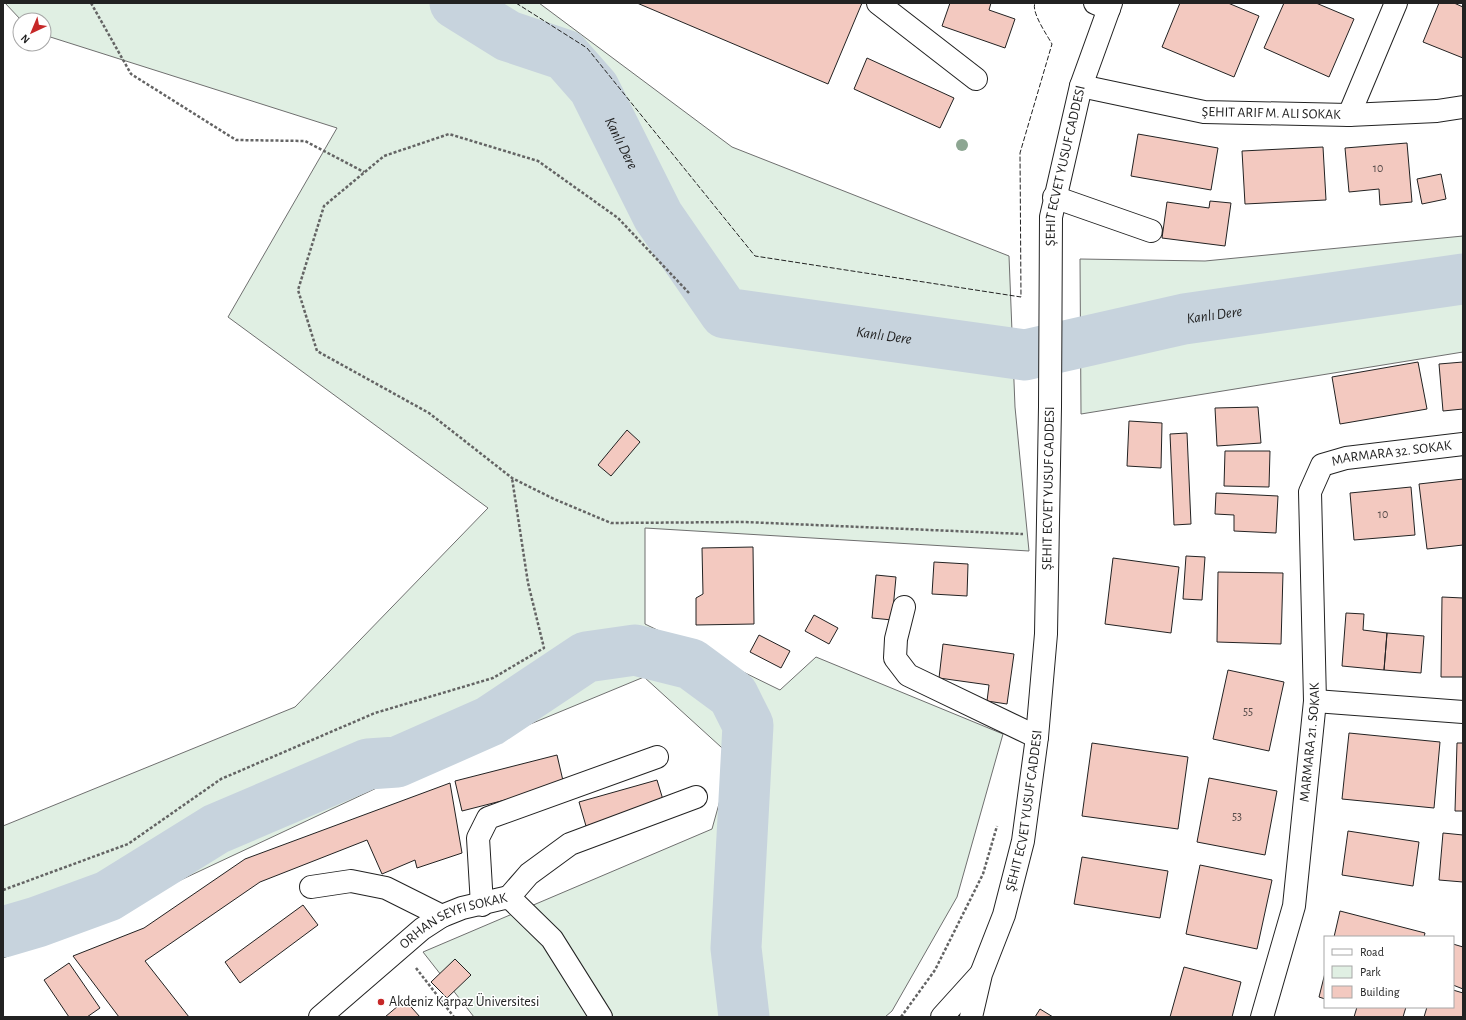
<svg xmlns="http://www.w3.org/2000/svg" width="1466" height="1020" font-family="'Alegreya Sans',sans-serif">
  <rect width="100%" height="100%" fill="#fff"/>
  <!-- green -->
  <path fill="#e0efe3" stroke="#6f6f6f" d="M 5,3 L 539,3 L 732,147 L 1009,256 L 1015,407 L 1029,551 L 645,528 L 645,624 L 780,690 L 816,657 L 1003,734 L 957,897 L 892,1011 L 885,1017 L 474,1017 L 423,952 L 712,829 L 732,757 L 644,677 L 383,785 L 70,932 L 3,958 L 3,826 L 295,707 L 488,508 L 228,317 L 337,128 L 44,35 L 44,20 L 21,20 Z
    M 1463,236 L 1463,352 L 1081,414 L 1080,259 L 1205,261 Z"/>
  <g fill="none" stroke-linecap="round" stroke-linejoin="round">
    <!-- river -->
    <g stroke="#c7d3dd" stroke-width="51">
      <path id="s1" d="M 455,3 L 508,36 L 565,55 L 594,88 L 658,216 L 725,313 L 1025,355 L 1184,319 L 1463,279"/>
      <path d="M 3,932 L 37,922 L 108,896 L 216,829 L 368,764 L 397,762 L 490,721 L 586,657 L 635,650 L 691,664 L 733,695 L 748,725 L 736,948 L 744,1017"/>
    </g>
  </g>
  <!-- building -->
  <path fill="#f3c9c0" stroke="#222" d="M 637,3 L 862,3 L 828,84 Z
    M 950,3 L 991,3 L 989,10 L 1015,19 L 1005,48 L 942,26 Z
    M 1180,3 L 1228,3 L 1259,16 L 1234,77 L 1162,47 Z
    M 1284,3 L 1316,3 L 1354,19 L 1329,77 L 1264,48 Z
    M 1439,3 L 1454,3 L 1463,7 L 1463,58 L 1423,42 Z
    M 867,58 L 954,98 L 940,128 L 854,89 Z
    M 1138,134 L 1218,148 L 1211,190 L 1131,176 Z
    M 1407,143 L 1412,202 L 1380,205 L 1379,189 L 1349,192 L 1345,148 Z
    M 1323,147 L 1326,200 L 1245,204 L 1242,151 Z
    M 1441,174 L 1446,199 L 1422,204 L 1417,179 Z
    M 1210,201 L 1231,203 L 1225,246 L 1162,238 L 1167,202 L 1209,208 Z
    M 1418,362 L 1427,409 L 1340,424 L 1332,377 Z
    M 1463,362 L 1463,409 L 1443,411 L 1439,364 Z
    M 1258,407 L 1261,443 L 1217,446 L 1215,408 Z
    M 1129,421 L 1162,423 L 1161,468 L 1127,466 Z
    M 627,430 L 640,442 L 611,476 L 598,465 Z
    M 1187,433 L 1191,524 L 1174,525 L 1170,434 Z
    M 1225,451 L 1270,451 L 1269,487 L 1224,486 Z
    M 1463,479 L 1463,545 L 1427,549 L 1419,484 Z
    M 1411,487 L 1415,535 L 1354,540 L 1350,493 Z
    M 1216,493 L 1278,496 L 1276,533 L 1234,531 L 1234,515 L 1215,514 Z
    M 753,547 L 754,624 L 696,625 L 696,598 L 703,594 L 702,548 Z
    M 1186,556 L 1205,557 L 1202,600 L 1183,599 Z
    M 1113,558 L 1179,567 L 1171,633 L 1105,624 Z
    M 934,562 L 968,564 L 967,596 L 932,594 Z
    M 1218,572 L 1283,573 L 1281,644 L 1217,642 Z
    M 876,575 L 896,577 L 892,620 L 872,618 Z
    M 1442,597 L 1463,598 L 1463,677 L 1441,677 Z
    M 1346,613 L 1364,614 L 1363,630 L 1387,633 L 1384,670 L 1342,666 Z
    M 814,615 L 838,628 L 829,644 L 805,631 Z
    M 1387,633 L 1424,636 L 1421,673 L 1384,670 Z
    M 759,635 L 790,651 L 781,668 L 750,652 Z
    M 943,644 L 1014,654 L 1007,704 L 987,701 L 989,685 L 939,678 Z
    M 1228,670 L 1284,682 L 1269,751 L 1213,739 Z
    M 1349,733 L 1440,742 L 1434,808 L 1342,799 Z
    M 1092,743 L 1188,757 L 1178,829 L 1082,816 Z
    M 1457,743 L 1463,743 L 1463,811 L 1455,811 Z
    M 557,755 L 564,785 L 462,811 L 455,781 Z
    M 1209,778 L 1277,791 L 1265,855 L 1197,842 Z
    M 657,780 L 664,803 L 586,826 L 579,802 Z
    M 450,783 L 462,853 L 417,868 L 415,860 L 382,874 L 367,840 L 260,882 L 145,961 L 189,1017 L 119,1017 L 73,956 L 144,928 L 245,859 Z
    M 1348,831 L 1419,842 L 1413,886 L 1342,875 Z
    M 1443,833 L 1463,835 L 1463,882 L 1439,880 Z
    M 1082,857 L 1168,871 L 1160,918 L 1074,904 Z
    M 1200,865 L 1272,880 L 1257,949 L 1186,934 Z
    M 303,905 L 318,925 L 240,983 L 225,962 Z
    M 1340,911 L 1425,933 L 1424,937 L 1334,937 Z
    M 1453,944 L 1463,947 L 1463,989 L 1453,985 Z
    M 455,959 L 471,975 L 447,998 L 431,982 Z
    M 69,963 L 100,1008 L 87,1017 L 69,1017 L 44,980 Z
    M 1184,967 L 1241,982 L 1232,1017 L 1170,1017 Z
    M 1325,973 L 1325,999 L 1319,997 Z
    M 1453,990 L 1463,993 L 1463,1017 L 1424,1017 L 1427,1007 L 1453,1007 Z
    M 405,1000 L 420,1017 L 385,1017 Z
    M 1357,1007 L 1406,1007 L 1403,1017 L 1354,1017 Z
    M 1040,1009 L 1053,1017 L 1035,1017 Z"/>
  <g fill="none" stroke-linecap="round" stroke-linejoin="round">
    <!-- minor casing -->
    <g stroke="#222" stroke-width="24">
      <g id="minor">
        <path d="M 878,3 L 976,79"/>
        <path d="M 1095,3 L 1109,9"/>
        <path id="s2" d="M 1081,86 L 1204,112 L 1349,115 L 1437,111 L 1463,107"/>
        <path d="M 1349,115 L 1396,3"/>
        <path d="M 1054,197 L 1151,231"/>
        <path d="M 904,607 L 896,639 L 895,658 L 908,675 L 1037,737"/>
        <path d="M 1315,701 L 1463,712"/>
        <path d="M 311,887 L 351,881 L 386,888 L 442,916"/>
        <path d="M 509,897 L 529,874 L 570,844 L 696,797"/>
        <path d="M 482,905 L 478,838 L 488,818 L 657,757"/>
        <path id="s3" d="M 320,1017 L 422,929 L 442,916 L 462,908 L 509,897 L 552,939 L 601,1017"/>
        <path id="s4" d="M 1262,1017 L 1294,906 L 1315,701 L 1310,492 L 1322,465 L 1346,458 L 1463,444"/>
      </g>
    </g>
    <!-- major casing -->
    <g stroke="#222" stroke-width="24">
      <g id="major">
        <path d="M 942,1017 L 980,975"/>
        <path id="s5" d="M 971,1017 L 981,974 L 1004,915 L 1023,841 L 1037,737 L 1046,634 L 1050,407 L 1051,217 L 1081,86 L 1111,3"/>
      </g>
    </g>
    <!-- path -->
    <path stroke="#646464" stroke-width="2.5" stroke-dasharray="3 2" stroke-linecap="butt" d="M 91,3 L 131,74 L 236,140 L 305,141 L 364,172
      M 689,293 L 618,218 L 538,161 L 449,134 L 384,156 L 324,206 L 298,290 L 317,351 L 429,413 L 512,478 L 554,499 L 611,523 L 745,522 L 1023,534
      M 3,890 L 128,844 L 221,779 L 375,713 L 493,678 L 544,648 L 528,583 L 512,478
      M 416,968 L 454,1017
      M 901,1017 L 935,970 L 983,874 L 997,826"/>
    <!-- minor -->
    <use href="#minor" stroke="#fff" stroke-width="22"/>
    <!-- major -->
    <use href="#major" stroke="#fff" stroke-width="22"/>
    <!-- fence -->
    <path stroke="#222" stroke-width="1" stroke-dasharray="5 2" stroke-linecap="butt" d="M 516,3 L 587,48 L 755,256 L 1021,297 L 1020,153 L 1052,44 C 1047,35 1031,12 1035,3"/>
  </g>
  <!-- trees -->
  <circle fill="#8da692" cx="962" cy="145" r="6"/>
  <!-- markers -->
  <circle fill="#c62828" stroke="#fff" stroke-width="1.5" cx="381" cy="1002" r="4"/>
  <g text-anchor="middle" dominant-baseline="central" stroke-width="3" stroke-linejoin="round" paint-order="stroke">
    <!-- number labels -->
    <g font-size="12" fill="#564c4a">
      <text x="1378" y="168">10</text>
      <text x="1383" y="514">10</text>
      <text x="1248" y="711">55</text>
      <text x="1237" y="816">53</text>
    </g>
    <!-- street labels -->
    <g font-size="14" fill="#222" stroke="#fff">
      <text stroke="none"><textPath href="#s2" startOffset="193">ŞEHIT ARIF M. ALI SOKAK</textPath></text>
      <text stroke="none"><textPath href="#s5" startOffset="862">ŞEHIT ECVET YUSUF CADDESI</textPath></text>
      <text stroke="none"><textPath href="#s4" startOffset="631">MARMARA 32. SOKAK</textPath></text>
      <text stroke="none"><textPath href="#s5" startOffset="538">ŞEHIT ECVET YUSUF CADDESI</textPath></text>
      <text stroke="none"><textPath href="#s4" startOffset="280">MARMARA 21. SOKAK</textPath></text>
      <text stroke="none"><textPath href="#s5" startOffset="214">ŞEHIT ECVET YUSUF CADDESI</textPath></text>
      <text stroke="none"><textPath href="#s3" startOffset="167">ORHAN SEYFI SOKAK</textPath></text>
    </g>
    <!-- poi labels -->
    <g font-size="14" fill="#222" stroke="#fff" text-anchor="start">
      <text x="389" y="1002">Akdeniz Karpaz Üniversitesi</text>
    </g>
    <!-- water labels -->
    <g font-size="15" font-style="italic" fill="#222" stroke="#fff">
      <text stroke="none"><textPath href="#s1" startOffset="228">Kanlı Dere</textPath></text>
      <text stroke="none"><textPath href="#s1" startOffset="924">Kanlı Dere</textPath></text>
      <text stroke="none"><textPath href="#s1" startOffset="588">Kanlı Dere</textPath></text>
    </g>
  </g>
  <!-- border -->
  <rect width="1466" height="1020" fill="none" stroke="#222222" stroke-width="8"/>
  <!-- legend -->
  <rect x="1324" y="936" width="130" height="72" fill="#ffffff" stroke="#a7a7a7"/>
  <rect x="1332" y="949" width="20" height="6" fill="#ffffff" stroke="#a7a7a7"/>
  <text x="1360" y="956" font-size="12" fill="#222222">Road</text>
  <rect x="1332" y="966" width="20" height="12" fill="#e0efe3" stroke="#a7a7a7"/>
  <text x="1360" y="976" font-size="12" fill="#222222">Park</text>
  <rect x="1332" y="986" width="20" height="12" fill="#f3c9c0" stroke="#a7a7a7"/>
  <text x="1360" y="996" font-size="12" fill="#222222">Building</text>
  <!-- north arrow -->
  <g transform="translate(32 32) rotate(224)"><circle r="19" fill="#ffffff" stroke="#a7a7a7"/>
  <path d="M0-3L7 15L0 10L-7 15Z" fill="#c62828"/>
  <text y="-6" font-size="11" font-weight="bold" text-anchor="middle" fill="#222222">N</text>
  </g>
</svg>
